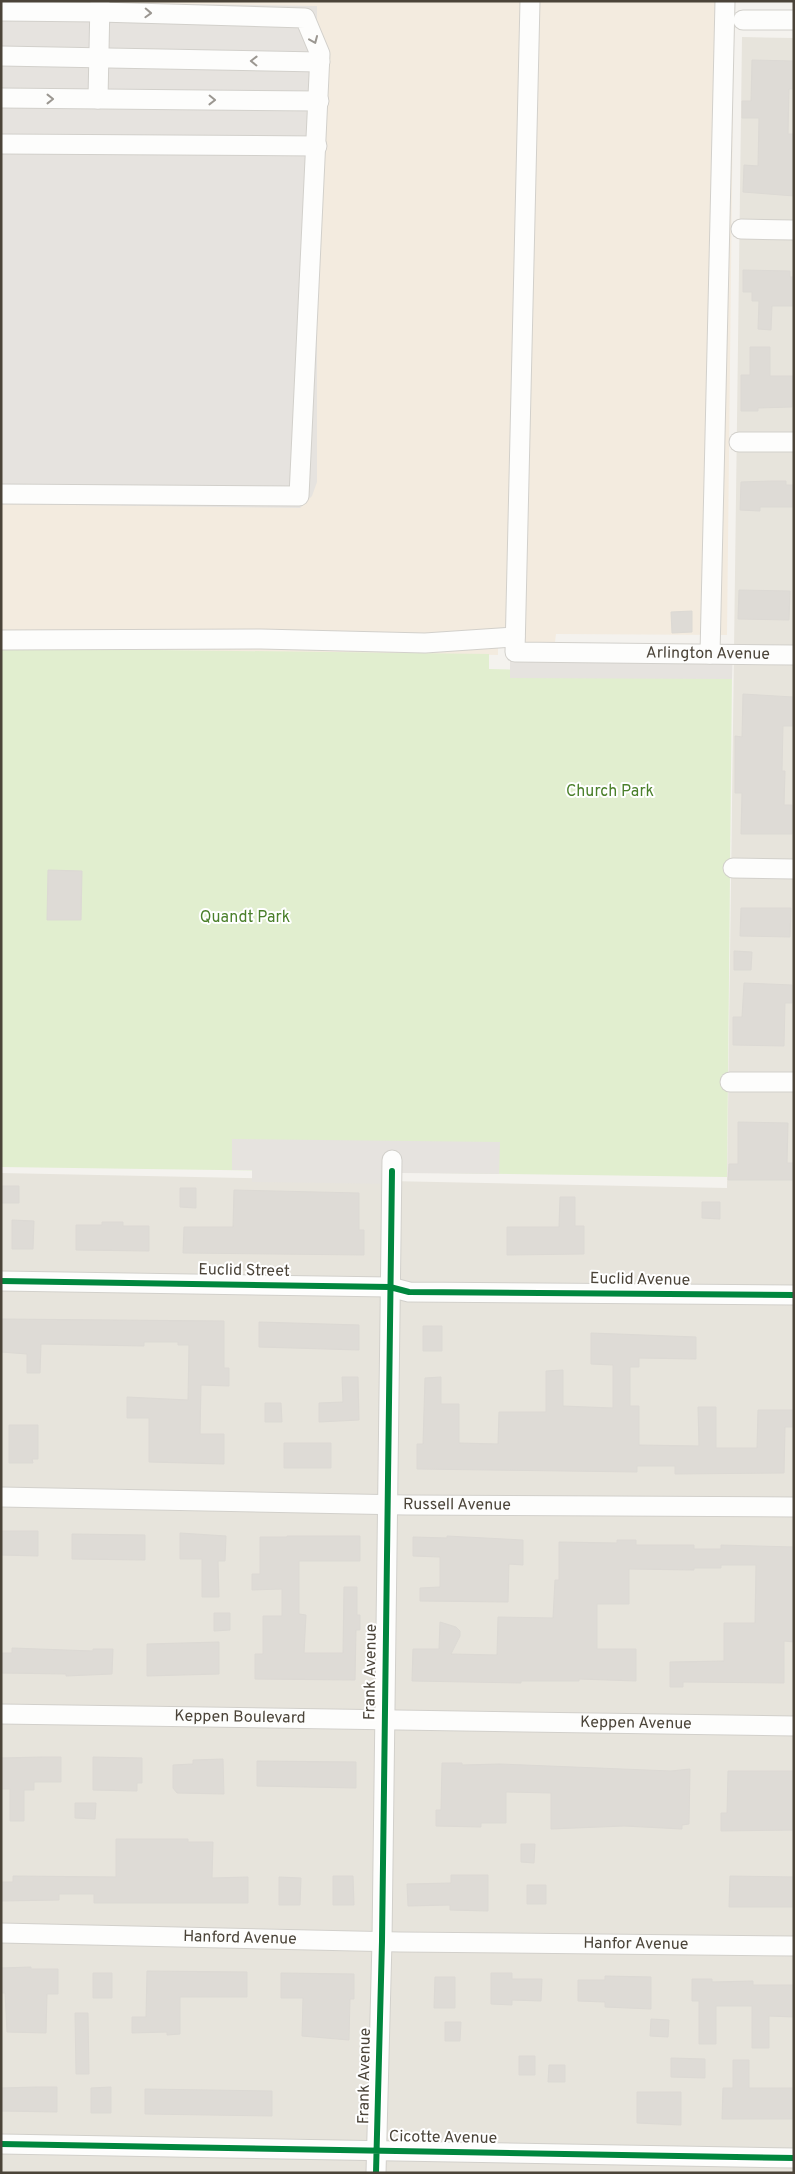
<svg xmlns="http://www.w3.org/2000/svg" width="795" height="2174" font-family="Overpass,sans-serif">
  <rect width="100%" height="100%" fill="#f4f2ee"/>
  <!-- residential -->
  <path fill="#e7e4dc" d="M 742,37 L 794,38 L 794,2173 L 1,2173 L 1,1173 L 727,1188 Z"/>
  <!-- commercial -->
  <path fill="#f3ebdf" d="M 1,1 L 734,1 L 727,635 L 556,634 L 555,642 L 498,643 L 498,655 L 1,648 Z"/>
  <!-- green -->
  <path fill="#e1eecf" d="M 1,648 L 489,654 L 489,669 L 732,674 L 727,1177 L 1,1167 Z"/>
  <!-- parking -->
  <path fill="#e6e3df" d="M 1,1 L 317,6 L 317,482 L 312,496 L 300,508 L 1,504 Z
    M 510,644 L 733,645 L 732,679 L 510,678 Z
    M 232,1139 L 500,1142 L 499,1174 L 402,1173 L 402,1184 L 252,1182 L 252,1170 L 232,1170 Z"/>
  <!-- building -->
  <path fill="#dedbd6" stroke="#dcd9d4" d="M 752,60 L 794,61 L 794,89 L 789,89 L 788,134 L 794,134 L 794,196 L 743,192 L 744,165 L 758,166 L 759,118 L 742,118 L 742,101 L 751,101 Z
    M 743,270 L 790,271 L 790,277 L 794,277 L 794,306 L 772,306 L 771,330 L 758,329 L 759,301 L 752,301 L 752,292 L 743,292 Z
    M 750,347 L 770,347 L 770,376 L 793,376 L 792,407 L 758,408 L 758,411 L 741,411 L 741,375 L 750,375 Z
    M 771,481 L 786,481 L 786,485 L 793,485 L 793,507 L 760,507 L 760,511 L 740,510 L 741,482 Z
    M 739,590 L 790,591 L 789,620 L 738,619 Z
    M 692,611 L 692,632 L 672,633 L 671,612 Z
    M 743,694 L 793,697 L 793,726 L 783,726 L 782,771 L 785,771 L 784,805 L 792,805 L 792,834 L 741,834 L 742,793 L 735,793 L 735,736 L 742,737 Z
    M 48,870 L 82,871 L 81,920 L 47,920 Z
    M 741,908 L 791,908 L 790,937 L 740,936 Z
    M 734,951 L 752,952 L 751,970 L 734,970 Z
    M 744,983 L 792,985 L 792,1003 L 785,1003 L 784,1046 L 733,1045 L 733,1017 L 742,1017 Z
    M 738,1122 L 788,1123 L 787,1163 L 794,1163 L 794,1180 L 728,1180 L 729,1164 L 738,1164 Z
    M 1,1186 L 19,1186 L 19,1203 L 1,1203 Z
    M 180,1188 L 196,1188 L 196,1208 L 180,1207 Z
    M 234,1190 L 359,1193 L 359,1230 L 364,1230 L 364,1255 L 183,1253 L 184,1227 L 233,1227 Z
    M 560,1197 L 575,1197 L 575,1226 L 584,1226 L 584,1254 L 507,1255 L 507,1227 L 559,1227 Z
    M 702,1202 L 720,1202 L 720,1219 L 702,1218 Z
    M 12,1220 L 34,1221 L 33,1249 L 12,1249 Z
    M 102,1222 L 123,1222 L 123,1226 L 149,1226 L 149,1251 L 76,1250 L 76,1225 L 102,1225 Z
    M 1,1319 L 224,1321 L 224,1368 L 229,1368 L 229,1386 L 201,1385 L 200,1434 L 224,1434 L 224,1464 L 149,1462 L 149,1418 L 127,1418 L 127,1397 L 188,1400 L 189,1345 L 178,1345 L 178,1342 L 144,1342 L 144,1346 L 41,1344 L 40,1373 L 27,1373 L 27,1354 L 1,1352 Z
    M 259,1322 L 359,1325 L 359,1350 L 259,1347 Z
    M 423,1326 L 442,1326 L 442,1351 L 423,1351 Z
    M 591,1333 L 696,1337 L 696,1359 L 639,1358 L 639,1367 L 630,1367 L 630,1406 L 639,1406 L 639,1445 L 699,1446 L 698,1407 L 716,1407 L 716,1448 L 757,1448 L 758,1410 L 794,1410 L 794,1427 L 785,1427 L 784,1473 L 675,1474 L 675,1466 L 637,1466 L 637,1472 L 417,1469 L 417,1444 L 423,1444 L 425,1378 L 441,1377 L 441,1404 L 459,1404 L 459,1443 L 498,1444 L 499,1412 L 546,1412 L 546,1371 L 563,1370 L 563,1406 L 613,1408 L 613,1365 L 591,1364 Z
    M 342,1377 L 358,1377 L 359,1420 L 319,1422 L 319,1403 L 343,1402 Z
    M 265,1403 L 281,1403 L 282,1422 L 265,1422 Z
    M 9,1425 L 38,1425 L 38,1459 L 32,1459 L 33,1463 L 9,1463 Z
    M 284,1443 L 331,1443 L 331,1468 L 284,1468 Z
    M 1,1531 L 38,1531 L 38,1556 L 1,1555 Z
    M 180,1533 L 226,1536 L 225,1561 L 218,1561 L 219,1597 L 202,1597 L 202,1559 L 180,1559 Z
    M 72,1534 L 145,1535 L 145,1560 L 72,1559 Z
    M 287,1536 L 360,1536 L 360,1561 L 299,1561 L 299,1614 L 306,1615 L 304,1653 L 343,1653 L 344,1587 L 357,1587 L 357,1615 L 360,1615 L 360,1630 L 356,1630 L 355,1680 L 255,1679 L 255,1654 L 263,1654 L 263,1616 L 282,1616 L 282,1589 L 252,1590 L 252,1574 L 260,1574 L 260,1537 L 287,1537 Z
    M 447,1536 L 523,1540 L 523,1565 L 509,1564 L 508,1602 L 420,1601 L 420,1588 L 440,1587 L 440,1557 L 413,1556 L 413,1537 L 447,1538 Z
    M 617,1540 L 636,1540 L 636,1545 L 694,1545 L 694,1549 L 721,1549 L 721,1545 L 794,1547 L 794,1642 L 784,1641 L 784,1683 L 683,1682 L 683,1687 L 670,1687 L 670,1662 L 724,1661 L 724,1623 L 755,1623 L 756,1565 L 721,1565 L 721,1568 L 694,1568 L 694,1570 L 629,1569 L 629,1604 L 597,1604 L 597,1649 L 636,1649 L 636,1681 L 579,1679 L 579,1681 L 521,1681 L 521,1683 L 412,1681 L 413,1649 L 439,1649 L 440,1622 L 456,1627 L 460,1631 L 460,1636 L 451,1654 L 497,1655 L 498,1617 L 553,1618 L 555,1580 L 559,1580 L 559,1542 L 617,1543 Z
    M 214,1613 L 230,1613 L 230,1630 L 214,1631 Z
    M 219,1642 L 219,1674 L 147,1676 L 147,1644 Z
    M 12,1648 L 93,1651 L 93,1649 L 113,1649 L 112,1674 L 66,1676 L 66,1674 L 1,1673 L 1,1653 L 12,1653 Z
    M 42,1757 L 61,1757 L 61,1782 L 34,1782 L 34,1790 L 24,1790 L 24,1821 L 10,1821 L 10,1789 L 1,1789 L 1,1758 Z
    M 93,1757 L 142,1758 L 142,1783 L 137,1783 L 137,1791 L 93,1790 Z
    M 223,1759 L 224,1794 L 177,1793 L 173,1788 L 173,1765 L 193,1764 L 193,1760 Z
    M 257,1761 L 356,1762 L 356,1788 L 257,1786 Z
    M 442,1763 L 462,1763 L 462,1765 L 500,1764 L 671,1771 L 690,1769 L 689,1824 L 682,1825 L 682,1829 L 624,1826 L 551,1829 L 551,1793 L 506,1792 L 506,1823 L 481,1823 L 481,1827 L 436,1826 L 436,1810 L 441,1810 Z
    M 728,1771 L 794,1771 L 794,1830 L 721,1831 L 721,1813 L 727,1813 Z
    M 75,1803 L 96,1803 L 95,1819 L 75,1818 Z
    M 116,1839 L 188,1839 L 188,1842 L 213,1842 L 212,1878 L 248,1877 L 248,1903 L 94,1903 L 94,1894 L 59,1894 L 59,1900 L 1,1901 L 1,1882 L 13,1882 L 13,1876 L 116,1877 Z
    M 521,1844 L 535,1844 L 534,1863 L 521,1862 Z
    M 451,1875 L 488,1875 L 488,1911 L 450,1910 L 450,1905 L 408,1906 L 407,1884 L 451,1883 Z
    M 333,1876 L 353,1876 L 354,1905 L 333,1905 Z
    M 730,1876 L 794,1877 L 794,1907 L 729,1907 Z
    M 279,1877 L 301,1878 L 300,1905 L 279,1905 Z
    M 527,1885 L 546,1885 L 546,1904 L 527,1904 Z
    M 31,1967 L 31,1969 L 58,1969 L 58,1994 L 47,1994 L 46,2033 L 7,2032 L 5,1993 L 1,1993 L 1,1968 Z
    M 147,1971 L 247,1972 L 247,1997 L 180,1997 L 180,2034 L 167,2035 L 167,2032 L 132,2033 L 132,2017 L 146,2017 Z
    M 93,1973 L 112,1973 L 112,1998 L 93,1998 Z
    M 281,1973 L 354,1974 L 354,1999 L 350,1999 L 349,2040 L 302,2036 L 303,1998 L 281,1998 Z
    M 491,1973 L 512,1973 L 512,1979 L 542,1979 L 541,2001 L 512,2000 L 512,2005 L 491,2004 Z
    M 605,1976 L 651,1977 L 651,2009 L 605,2007 L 605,2002 L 578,2001 L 578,1980 L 605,1980 Z
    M 435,1977 L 455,1977 L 455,2008 L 434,2008 Z
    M 692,1979 L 712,1979 L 712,1982 L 753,1981 L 753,1985 L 794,1985 L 794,2017 L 769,2016 L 769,2048 L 752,2048 L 752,2006 L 716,2006 L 716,2044 L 699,2044 L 699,2001 L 692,2001 Z
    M 75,2013 L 88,2013 L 89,2074 L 76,2074 Z
    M 651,2019 L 669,2020 L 668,2037 L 650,2036 Z
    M 445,2022 L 461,2022 L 460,2041 L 445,2041 Z
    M 519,2056 L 535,2056 L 535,2075 L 519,2075 Z
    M 671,2058 L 705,2059 L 705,2078 L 671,2077 Z
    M 733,2060 L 749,2060 L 749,2088 L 794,2088 L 794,2119 L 722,2119 L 723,2088 L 733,2088 Z
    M 549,2065 L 565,2065 L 565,2082 L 548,2082 Z
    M 37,2087 L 57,2087 L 57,2112 L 1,2111 L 1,2088 Z
    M 111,2087 L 111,2113 L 91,2113 L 91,2088 Z
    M 145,2089 L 272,2091 L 272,2116 L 145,2114 Z
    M 637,2092 L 681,2092 L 681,2125 L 637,2123 Z"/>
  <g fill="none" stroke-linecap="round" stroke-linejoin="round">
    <!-- minor casing -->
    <g stroke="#d2d0cb" stroke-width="21">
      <g id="minor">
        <path id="s1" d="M 530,1 L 515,652 L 794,655"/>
        <path d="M 1,11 L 99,12 L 305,18 L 320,54 L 299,496 L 1,494"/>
        <path d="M 743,20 L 794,20"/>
        <path d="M 1,56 L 320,62"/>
        <path d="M 1,98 L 319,101"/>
        <path d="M 98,99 L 100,1"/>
        <path d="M 1,144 L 317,146"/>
        <path d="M 741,229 L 794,230"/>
        <path d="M 739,442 L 794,442"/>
        <path d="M 1,640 L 261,639 L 425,643 L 515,637"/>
        <path d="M 710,654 L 725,1"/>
        <path d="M 733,868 L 794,869"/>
        <path d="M 730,1082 L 794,1082"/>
        <path d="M 1,1281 L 390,1287 L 409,1292 L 794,1295"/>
        <path id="s2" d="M 1,1497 L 406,1505 L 794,1507"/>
        <path id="s3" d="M 1,1714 L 794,1726"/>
        <path id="s4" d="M 1,1933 L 400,1942 L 794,1946"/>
        <path d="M 1,2144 L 794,2158"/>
        <path d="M 376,2173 L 382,1941 L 392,1160"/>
      </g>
    </g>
    <!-- minor -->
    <use href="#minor" stroke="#fdfdfc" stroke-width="19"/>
    <!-- cycleway casing -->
    <g stroke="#fff" stroke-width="9">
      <path id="cycleway" d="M 1,1281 L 390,1287 L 409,1292 L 794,1295
        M 1,2144 L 794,2158
        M 376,2173 L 382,1941 L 392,1171"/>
    </g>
    <!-- cycleway -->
    <use href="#cycleway" stroke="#00873e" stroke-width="6"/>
  </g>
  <!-- one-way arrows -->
  <defs><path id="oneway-chevron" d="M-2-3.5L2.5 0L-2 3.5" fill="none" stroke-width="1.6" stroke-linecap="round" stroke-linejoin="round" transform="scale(1.25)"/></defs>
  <g stroke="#9b9791">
    <use href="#oneway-chevron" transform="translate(148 13) rotate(2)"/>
    <use href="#oneway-chevron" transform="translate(314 40) rotate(67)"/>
    <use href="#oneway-chevron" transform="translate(254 61) rotate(-179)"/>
    <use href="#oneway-chevron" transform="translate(50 99)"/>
    <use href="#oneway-chevron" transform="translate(212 100) rotate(1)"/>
  </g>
  <g text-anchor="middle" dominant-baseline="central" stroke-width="4" stroke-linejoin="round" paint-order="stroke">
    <!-- street labels -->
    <g font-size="16" fill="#4b4439" stroke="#fff">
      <text stroke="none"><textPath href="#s1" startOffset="844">Arlington Avenue</textPath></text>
      <text transform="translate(244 1271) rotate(1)">Euclid Street</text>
      <text transform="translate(640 1280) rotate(1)">Euclid Avenue</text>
      <text stroke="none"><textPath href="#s2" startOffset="456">Russell Avenue</textPath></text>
      <text transform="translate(371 1672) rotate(-89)">Frank Avenue</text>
      <text stroke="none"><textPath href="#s3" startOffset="239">Keppen Boulevard</textPath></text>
      <text stroke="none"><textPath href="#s3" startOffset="635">Keppen Avenue</textPath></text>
      <text stroke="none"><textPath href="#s4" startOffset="239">Hanford Avenue</textPath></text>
      <text stroke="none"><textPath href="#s4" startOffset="635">Hanfor Avenue</textPath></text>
      <text transform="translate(365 2076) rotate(-89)">Frank Avenue</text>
      <text transform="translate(443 2138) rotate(1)">Cicotte Avenue</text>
    </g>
    <!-- park labels -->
    <g font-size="16" fill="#4a7f2a" stroke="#fff">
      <text x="610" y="792">Church Park</text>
      <text x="245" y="918">Quandt Park</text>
    </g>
  </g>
  <!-- border -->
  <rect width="795" height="2174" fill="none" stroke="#4b4439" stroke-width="5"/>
</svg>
